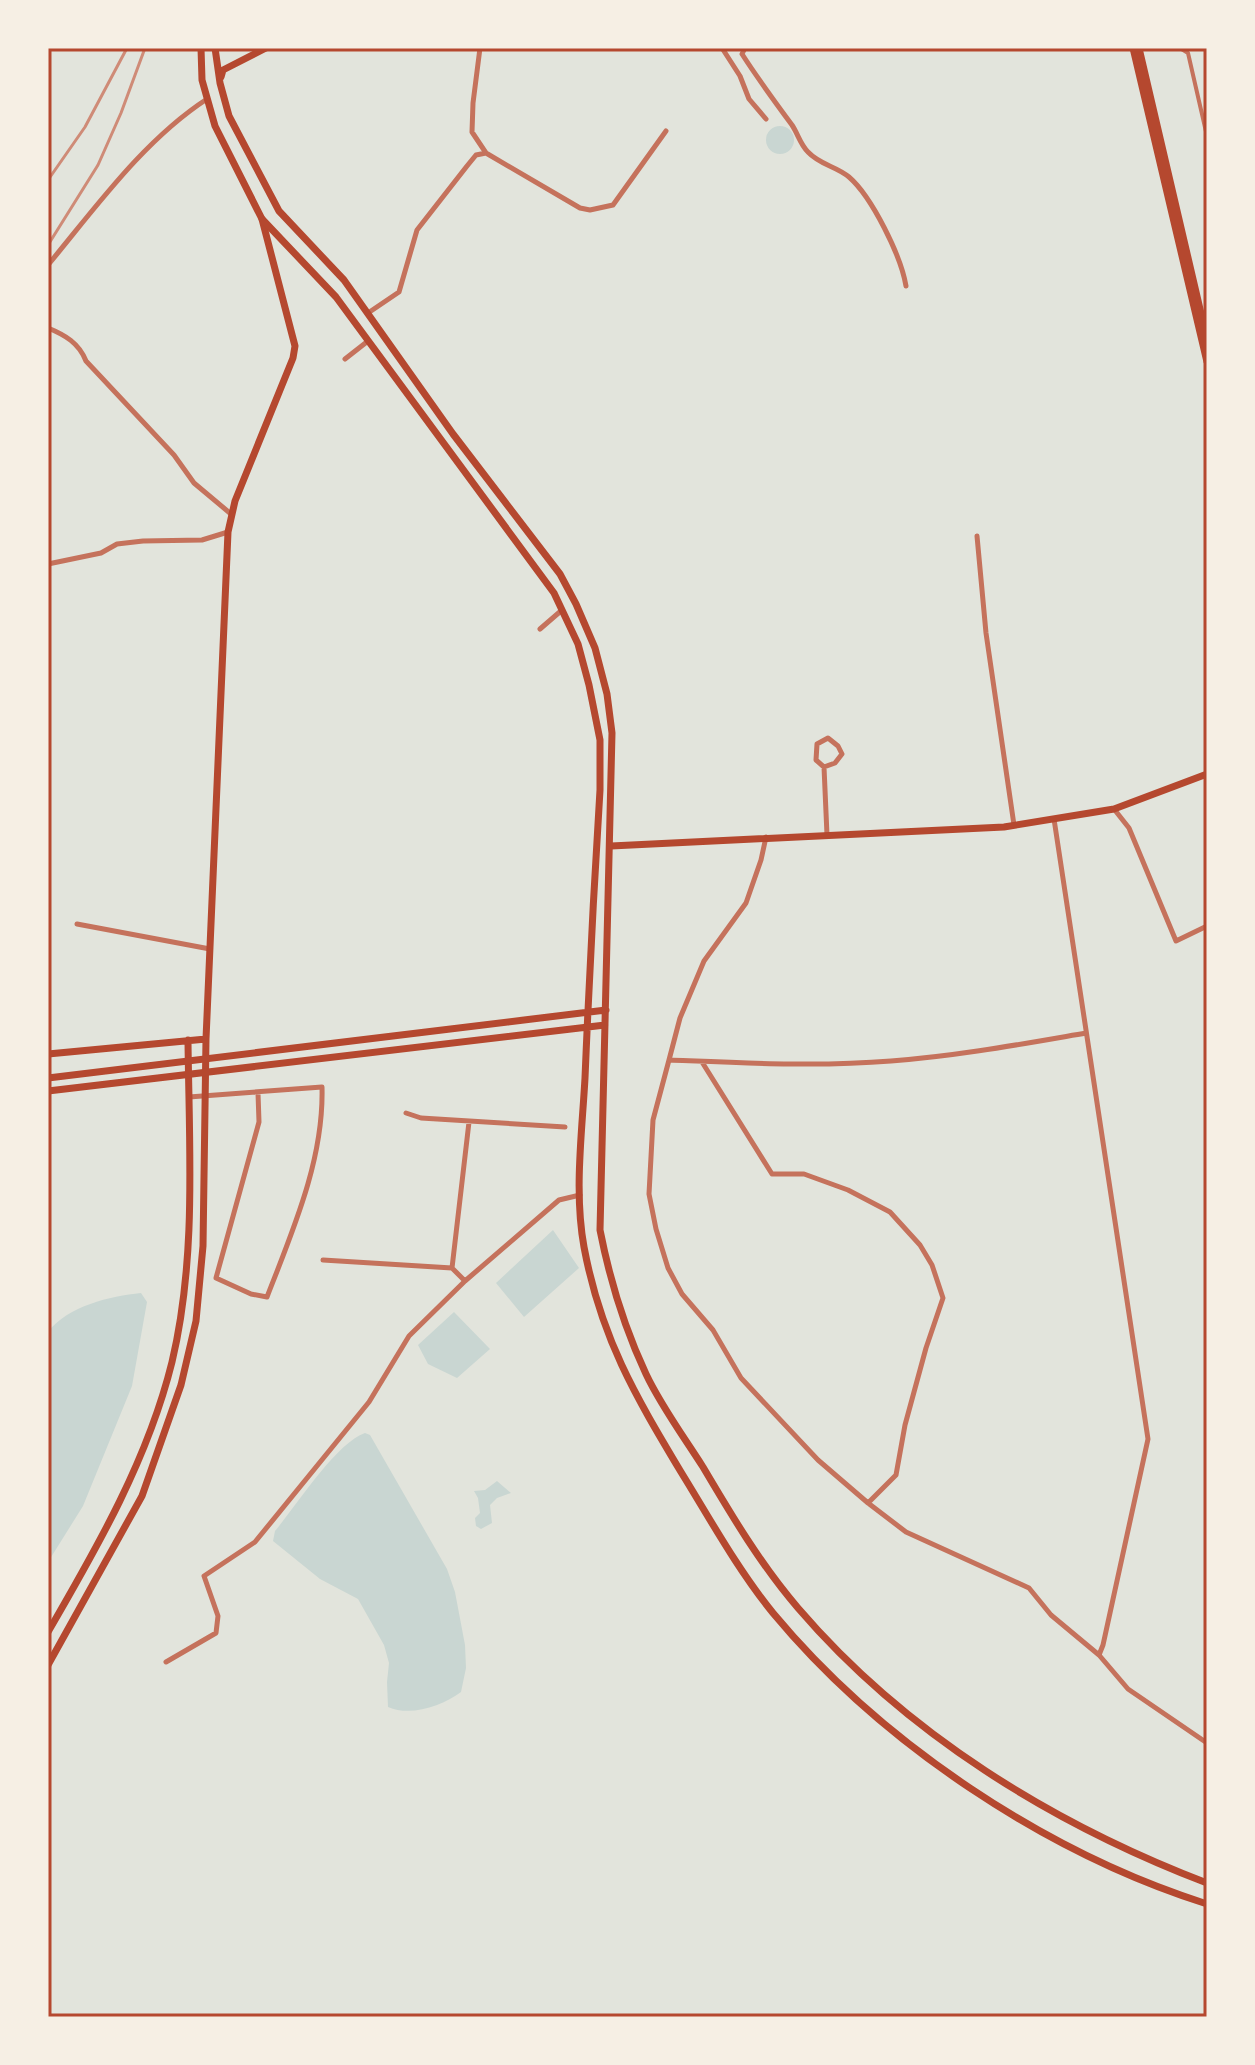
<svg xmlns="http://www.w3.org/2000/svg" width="1255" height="2065" font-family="Ubuntu,sans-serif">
  <rect width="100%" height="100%" fill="#f6efe4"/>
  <!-- green -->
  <path fill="#e2e4dc" d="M 48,48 L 1207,48 L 1207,2017 L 48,2017 Z"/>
  <!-- water -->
  <path fill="#c9d6d2" d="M766 140a14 14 0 1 1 28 0a14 14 0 1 1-28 0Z
    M 553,1230 L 579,1268 L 524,1317 L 496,1283 Z
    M 141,1293 L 147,1302 L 132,1386 L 83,1506 L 48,1562 L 48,1332 C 68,1306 110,1296 141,1293 Z
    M 454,1312 L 490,1349 L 457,1378 L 428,1364 L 418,1345 Z
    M 365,1433 L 370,1435 L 447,1569 L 455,1592 L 465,1645 L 466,1668 L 461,1692 C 442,1706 411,1717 388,1707 L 387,1682 L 389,1663 L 384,1645 L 358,1599 L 320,1579 L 273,1541 L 275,1531 C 296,1506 336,1443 365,1433 Z
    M 497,1481 L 511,1493 L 497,1498 L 490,1505 L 492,1523 L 481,1529 L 476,1526 L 475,1518 L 480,1513 L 478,1498 L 474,1491 L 485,1490 Z"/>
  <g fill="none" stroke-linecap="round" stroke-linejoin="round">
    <!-- pedestrian -->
    <path stroke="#c5725c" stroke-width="4" d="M 1180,48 L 1188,53 L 1207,136"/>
    <!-- minor -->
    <path stroke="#c5725c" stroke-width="5" d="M 722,48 L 740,76 L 749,99 L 766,119
      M 745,48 L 742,54 C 758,79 775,102 792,125 C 798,134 800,144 808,152 C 820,165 836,166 849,177 C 872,197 901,256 906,286
      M 486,153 L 580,208 L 590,210 L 613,205 L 666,131
      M 48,265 C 96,207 144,140 207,99
      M 368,313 L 399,292 L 417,230 L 467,166 L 476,155 L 486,153 L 472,132 L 473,103 L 480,48
      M 48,328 C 65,335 79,343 86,361 L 174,455 L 194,483 L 231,514
      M 345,359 L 368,341
      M 977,536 L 986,633 L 1014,825
      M 48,564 L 101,553 L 117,544 L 143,541 L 202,540 L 228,532
      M 540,629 L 562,610
      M 824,767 L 835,763 L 842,754 L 838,746 L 828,738 L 817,744 L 816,760 L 824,767 L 827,835
      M 1114,809 L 1129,828 L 1176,941 L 1207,926
      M 1054,819 L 1148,1439 L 1103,1645 L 1099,1655
      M 766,837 L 761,860 L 746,903 L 704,961 L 680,1018 L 669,1060 C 743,1063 817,1067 891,1061 C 957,1056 1022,1044 1086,1033
      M 77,924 L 210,949
      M 669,1060 L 653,1120 L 649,1194 L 656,1229 L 668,1268 L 682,1294 L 713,1330 L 741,1378 L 818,1460 L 868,1503 L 906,1532 L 1029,1588 L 1051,1615 L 1099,1655 L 1128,1689 L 1207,1743
      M 702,1062 L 772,1174 L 804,1174 L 848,1190 L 890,1212 L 920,1245 L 932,1265 L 943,1298 L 926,1348 L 905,1425 L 896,1475 L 868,1503
      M 189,1097 L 322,1087 C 324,1159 293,1230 267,1297 L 251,1294 L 216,1278 L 259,1122 L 258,1093
      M 406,1113 L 421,1118 L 565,1127
      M 323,1260 L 452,1268
      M 465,1281 L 452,1268 L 469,1122
      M 166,1662 L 216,1633 L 218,1616 L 204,1576 L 255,1542 L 369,1402 L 409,1336 L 465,1281 L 559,1200 L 580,1195"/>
    <!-- secondary -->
    <path stroke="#b5482f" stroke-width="7" d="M 611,846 L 1004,827 L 1114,809 L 1207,774
      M 48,1054 L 206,1039
      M 48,1632 C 98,1546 148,1459 172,1362 C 197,1257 189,1147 188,1040
      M 48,1665 L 142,1496 L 181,1385 L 196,1321 L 203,1246 L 206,1039 L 228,532 L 235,501 L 293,358 L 295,346 L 262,219"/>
    <!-- primary -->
    <path stroke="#b5482f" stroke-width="7" d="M 201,48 L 202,80 L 215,126 L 262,219 L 336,297 L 554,593 L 578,644 L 589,685 L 600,740 L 600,790 C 594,886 589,982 585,1078 C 582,1133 574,1192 584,1247 C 601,1338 635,1395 681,1472 C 710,1519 738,1570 773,1613 C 881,1743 1046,1853 1207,1904
      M 215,48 L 220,83 L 229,116 L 279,211 L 344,280 L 453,434 L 560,574 L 576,604 L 595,648 L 607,694 L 612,733 L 600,1230 C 610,1281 624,1327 646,1374 C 661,1406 684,1437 703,1467 C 732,1516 761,1565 798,1608 C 906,1734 1053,1824 1207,1883
      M 1133,48 L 1207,362
      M 1139,48 L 1207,339
      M 221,77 L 223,70 L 266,48
      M 48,1078 L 606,1010
      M 48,1091 L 605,1025"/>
    <!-- rail -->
    <path stroke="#cf8b77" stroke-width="3" d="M 48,180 L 85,127 L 127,48
      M 48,245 L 98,165 L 121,113 L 145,48"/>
  </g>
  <!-- border -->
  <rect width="1255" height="2065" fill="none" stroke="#f6efe4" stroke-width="100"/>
  <rect x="50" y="50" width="1155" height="1965" fill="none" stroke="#b5482f" stroke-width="3"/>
</svg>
